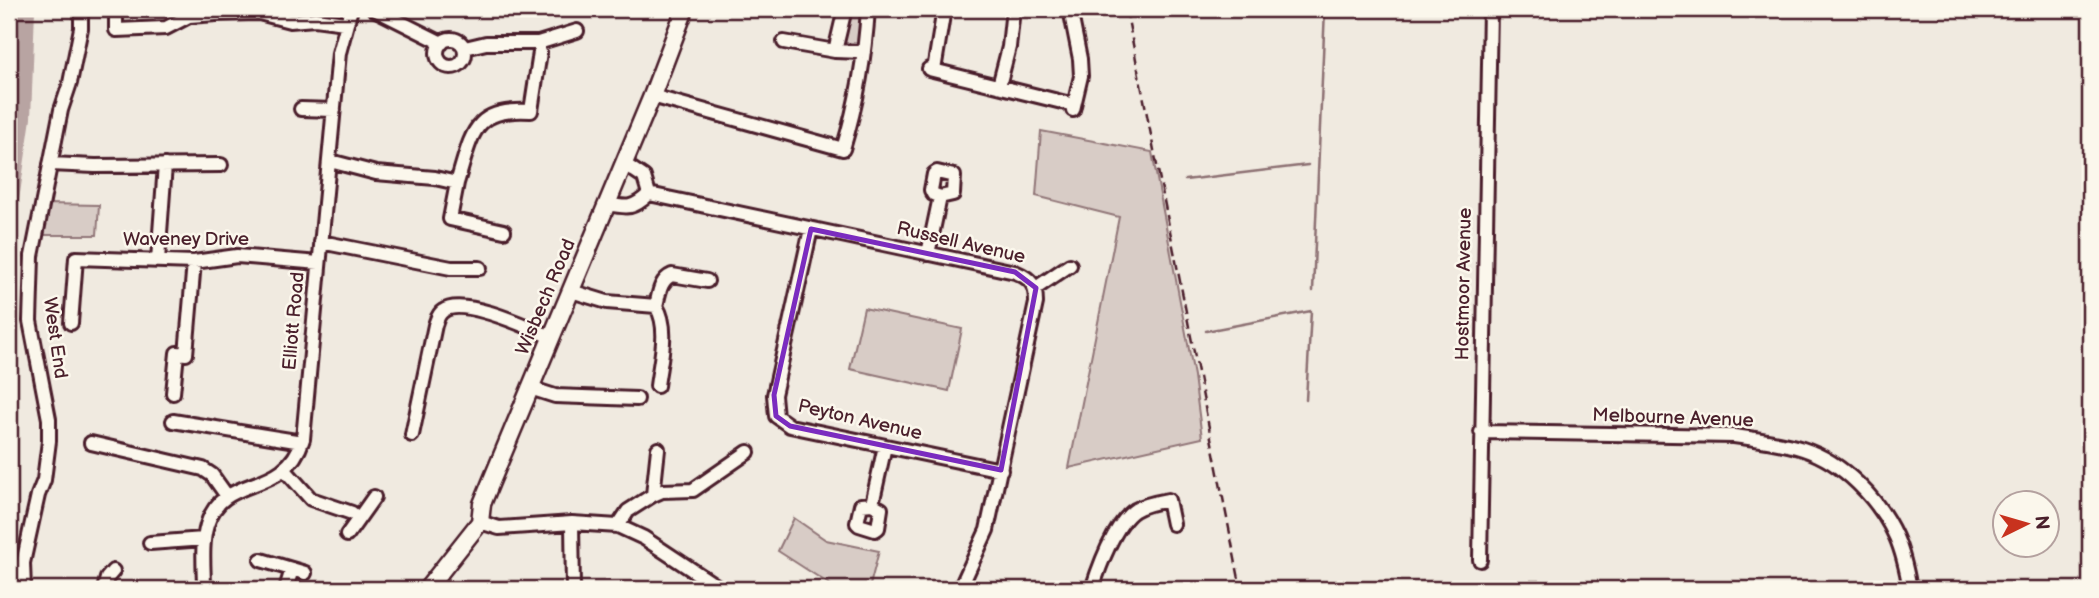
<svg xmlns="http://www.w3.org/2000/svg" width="2099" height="598" font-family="'Balsamiq Sans',sans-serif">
  <rect width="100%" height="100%" fill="#f0eae0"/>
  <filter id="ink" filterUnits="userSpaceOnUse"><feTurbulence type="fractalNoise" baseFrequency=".0143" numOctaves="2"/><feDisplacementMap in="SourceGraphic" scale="14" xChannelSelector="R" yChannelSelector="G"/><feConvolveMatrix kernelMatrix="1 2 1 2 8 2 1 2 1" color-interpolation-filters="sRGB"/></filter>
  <g filter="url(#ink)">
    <!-- green -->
    <path fill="#d8ccc6" stroke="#917678" stroke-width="2" d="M 851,9 L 865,9 L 859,47 L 840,47 Z
      M 1041,131 L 1152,152 L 1194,376 L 1202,438 L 1069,468 L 1119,217 L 1036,196 Z
      M 46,204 L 99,205 L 97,235 L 39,235 Z
      M 864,308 L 962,329 L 949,391 L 850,369 Z
      M 794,518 L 826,540 L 879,551 L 869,589 L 837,589 L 778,551 Z"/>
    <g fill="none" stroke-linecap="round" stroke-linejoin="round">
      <!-- stream -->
      <path stroke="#8c6f72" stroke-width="2.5" d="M 1185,180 L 1308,165
        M 1313,291 L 1325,9
        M 1206,331 L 1311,311 L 1306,400"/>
      <!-- river -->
      <path stroke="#b8a4a2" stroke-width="16" d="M 9,213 L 23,118 L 27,9"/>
      <!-- minor casing -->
      <g stroke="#4a1f2b" stroke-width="18">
        <path id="minor" d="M 374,9 L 442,43
          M 1070,9 L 1080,59 L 1081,76 L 1073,110
          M 116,19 L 116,30 L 166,28 L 189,16 L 216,14 L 259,13 L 290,21 L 315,19 L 345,23
          M437 53a14 14 0 1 1 28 0a14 14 0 1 1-28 0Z
          M 784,42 L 835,51 L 864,52
          M 465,48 L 486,43 L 538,43 L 577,31
          M 835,51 L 845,9
          M 929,69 L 1074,105
          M 934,70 L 944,9
          M 999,86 L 1009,47 L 1013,9
          M 652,96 L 843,149 C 857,103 865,57 868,9
          M 301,109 L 334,110
          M 330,161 L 376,173 L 435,178 L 457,183 C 472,135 472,107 531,111 L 540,52
          M 50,164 L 95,166 L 221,165
          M 457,183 L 450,219 L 504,231
          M 649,194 L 1015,272 C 1032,279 1036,285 1036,303 L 987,530 L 960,589
          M 607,204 C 628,208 633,209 649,194 L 644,177 L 623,163
          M 811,229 L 774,395 L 776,416 L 790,426 L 1001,470
          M 321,242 L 451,268 L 480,268
          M 928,254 L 940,197 L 953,194 L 954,176 L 937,172 L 934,174 L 931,190 L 933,194 L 940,197
          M 158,260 L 165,165
          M 1036,288 L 1070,265
          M 571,291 L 607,302 L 656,306
          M 71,323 L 76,258 L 194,262 L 237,256 L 319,263
          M 657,386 C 660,361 670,328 656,306 C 659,294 660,280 672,275 L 707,281
          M 530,388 L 555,396 L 637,399
          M 173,393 L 177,353 L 186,354 L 194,262
          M 173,421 L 302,442
          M 1481,432 L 1734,436 C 1757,439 1780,442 1803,449 C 1843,462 1879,499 1896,537 C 1903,553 1907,572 1910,589
          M 412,435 L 435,325 C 437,320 438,314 443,311 C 463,296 530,328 551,337
          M 91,443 L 203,469 L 212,475 L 227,496
          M 285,470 L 311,499 L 352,513 L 358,518
          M 653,495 L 662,491 L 693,490 L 748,452
          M 872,504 L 861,505 L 857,523 L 859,525 L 875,530 L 878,528 L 881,509 L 872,504 L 885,446
          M 480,522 L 499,528 L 572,523 L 618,526 L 644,538 L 721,589
          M 572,523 L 573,589
          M 618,526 L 628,511 L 653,495 L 658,449
          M 347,535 L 374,497
          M 150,543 L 204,539
          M 261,560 L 305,573
          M 1480,560 L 1490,9
          M 24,589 L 23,563 L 38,495 L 44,480 L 49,441 L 49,419 L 30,321 L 32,256 L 61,110 L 70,83 L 81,28 L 81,9
          M 104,589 L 107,578 L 113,571
          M 204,589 C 204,568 201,545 207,525 C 223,471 284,499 303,439 L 339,53 L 351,9
          M 286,589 L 292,569
          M 1092,589 C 1099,567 1115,523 1135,510 C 1145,504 1157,502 1168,500 L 1173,524"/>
      </g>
      <!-- major casing -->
      <g stroke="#4a1f2b" stroke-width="21">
        <path id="major" d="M 427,589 L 480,522 L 482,504 L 491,482 L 652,96 L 685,9"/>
      </g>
      <!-- minor -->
      <use href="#minor" stroke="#fbf7ec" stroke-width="12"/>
      <!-- major -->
      <use href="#major" stroke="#fbf7ec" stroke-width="16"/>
      <!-- rail -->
      <path stroke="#4a1f2b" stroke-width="2.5" stroke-dasharray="10 5" stroke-linecap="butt" d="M 1126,9 L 1241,589"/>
    </g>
  </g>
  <!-- marked area -->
  <path fill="none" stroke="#7b2cbf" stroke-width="5" stroke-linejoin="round" d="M 811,229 L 1015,272 L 1036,288 L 1001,470 L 790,426 L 776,416 L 774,395 Z"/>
  <g text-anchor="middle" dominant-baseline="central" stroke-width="5" stroke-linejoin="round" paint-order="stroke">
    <!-- street labels -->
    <g font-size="19" fill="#4a1f2b" stroke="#fbf7ec">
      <text x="186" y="239">Waveney Drive</text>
      <text transform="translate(961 243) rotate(13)">Russell Avenue</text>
      <text transform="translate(1464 284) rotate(-89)">Hostmoor Avenue</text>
      <text transform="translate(546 297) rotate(-67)">Wisbech Road</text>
      <text transform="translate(294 321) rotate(-85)">Elliott Road</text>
      <text transform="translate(55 338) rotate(82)">West End</text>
      <text transform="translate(1673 418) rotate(2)">Melbourne Avenue</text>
      <text transform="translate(860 420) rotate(13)">Peyton Avenue</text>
    </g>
  </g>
  <!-- margin -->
  <rect width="2099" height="598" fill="none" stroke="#fbf7ec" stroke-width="35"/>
  <rect x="18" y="18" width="2064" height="563" fill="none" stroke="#4a1f2b" stroke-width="2.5" filter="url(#ink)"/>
  <!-- north arrow -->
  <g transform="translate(2026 524) rotate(85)"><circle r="33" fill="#fbf7ec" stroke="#b4a19f" stroke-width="2"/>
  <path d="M0-5L12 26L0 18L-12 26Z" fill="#c8321e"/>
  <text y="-10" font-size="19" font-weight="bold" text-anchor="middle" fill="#4a1f2b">N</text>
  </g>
</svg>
